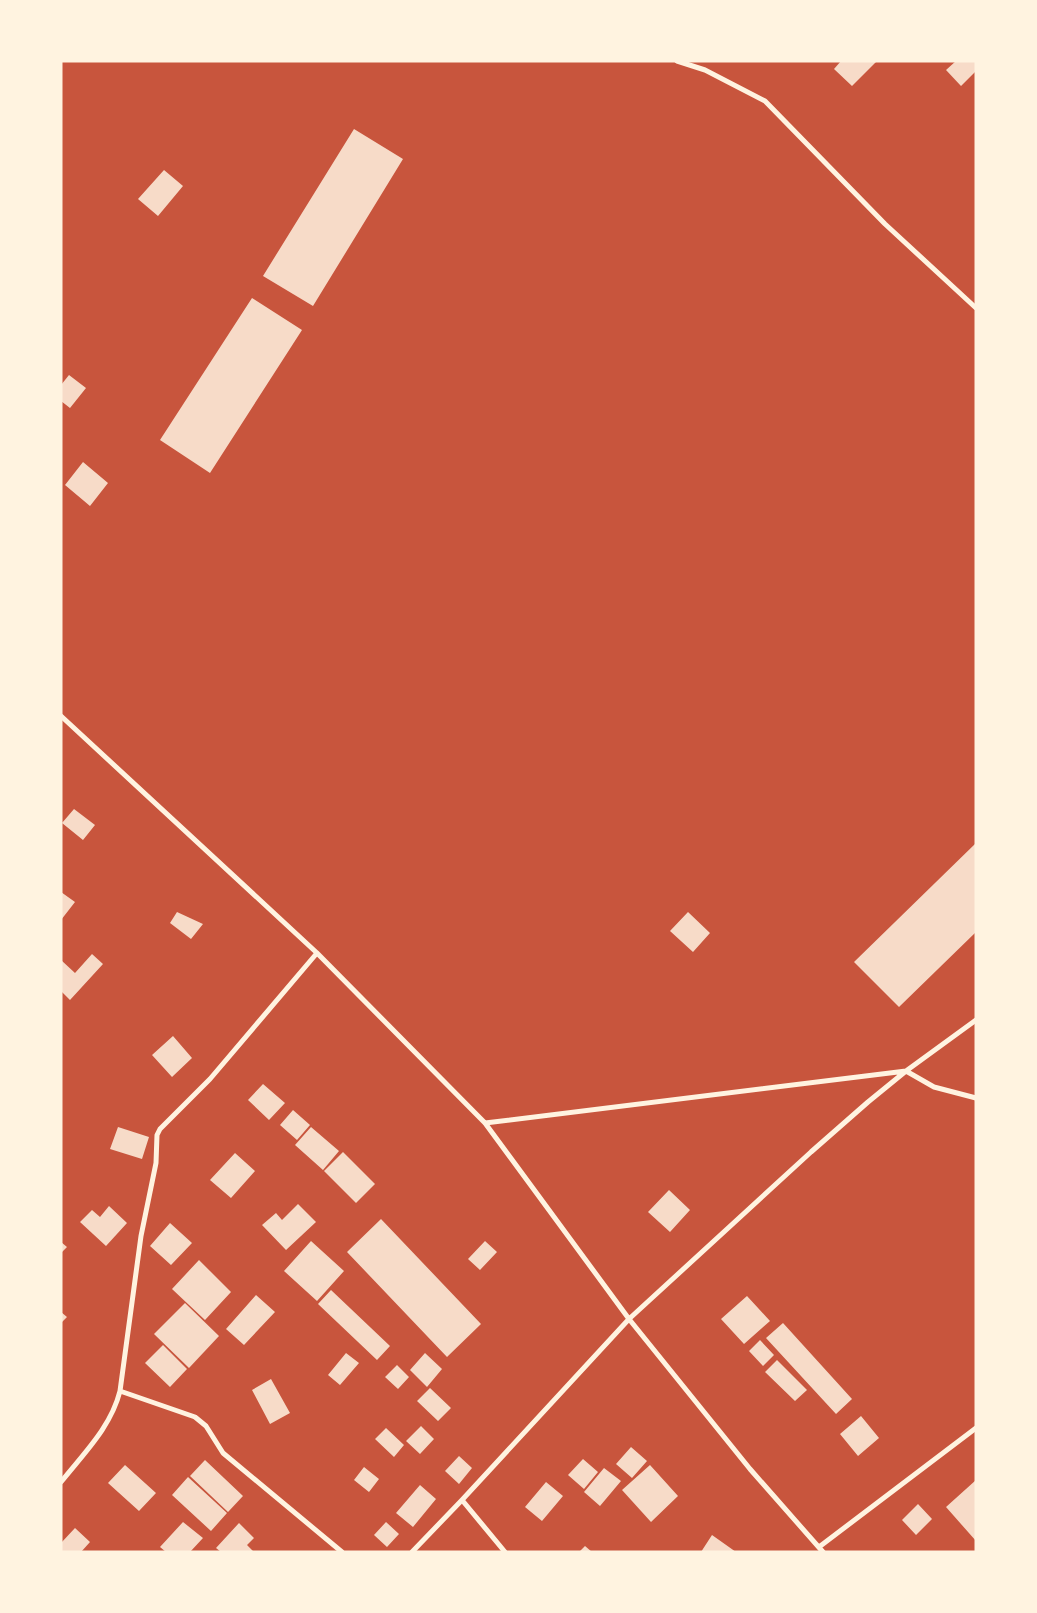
<svg xmlns="http://www.w3.org/2000/svg" width="1037" height="1613" font-family="'Asap Condensed',sans-serif">
  <rect width="100%" height="100%" fill="#c8553d"/>
  <!-- building -->
  <path fill="#f7dbc8" d="M 841,61 L 877,61 L 852,86 L 834,69 Z
    M 956,61 L 976,61 L 976,71 L 961,86 L 946,70 Z
    M 354,129 L 403,159 L 313,306 L 263,276 Z
    M 164,170 L 183,186 L 158,216 L 138,199 Z
    M 252,298 L 302,330 L 210,473 L 160,440 Z
    M 69,375 L 86,388 L 70,408 L 61,401 L 61,385 Z
    M 83,462 L 108,483 L 90,506 L 65,485 Z
    M 74,809 L 95,825 L 83,840 L 62,823 Z
    M 976,843 L 976,932 L 899,1007 L 854,962 Z
    M 61,892 L 75,902 L 61,920 Z
    M 177,912 L 203,924 L 191,939 L 170,923 Z
    M 688,912 L 710,933 L 693,952 L 670,931 Z
    M 92,954 L 103,964 L 70,1000 L 61,991 L 61,960 L 75,973 Z
    M 173,1036 L 192,1058 L 172,1077 L 152,1055 Z
    M 263,1084 L 285,1103 L 269,1120 L 248,1100 Z
    M 293,1110 L 310,1125 L 297,1140 L 280,1125 Z
    M 118,1127 L 149,1137 L 142,1159 L 110,1149 Z
    M 311,1127 L 339,1151 L 323,1170 L 295,1145 Z
    M 343,1152 L 375,1184 L 356,1203 L 324,1171 Z
    M 235,1153 L 255,1171 L 231,1198 L 210,1180 Z
    M 669,1190 L 690,1210 L 670,1232 L 648,1212 Z
    M 298,1204 L 316,1222 L 286,1250 L 262,1225 L 276,1213 L 282,1220 Z
    M 109,1206 L 127,1223 L 106,1246 L 80,1222 L 92,1210 L 100,1217 Z
    M 381,1219 L 481,1324 L 447,1357 L 347,1252 Z
    M 170,1223 L 192,1243 L 171,1265 L 150,1246 Z
    M 311,1241 L 344,1271 L 317,1301 L 284,1271 Z
    M 485,1241 L 497,1252 L 480,1270 L 468,1259 Z
    M 61,1242 L 67,1247 L 61,1253 Z
    M 199,1260 L 231,1292 L 205,1320 L 172,1289 Z
    M 331,1290 L 390,1346 L 377,1360 L 318,1304 Z
    M 256,1295 L 275,1312 L 244,1345 L 226,1329 Z
    M 747,1296 L 770,1321 L 744,1344 L 721,1319 Z
    M 185,1303 L 219,1336 L 189,1368 L 154,1334 Z
    M 61,1312 L 67,1317 L 61,1323 Z
    M 783,1323 L 852,1399 L 836,1414 L 766,1338 Z
    M 760,1340 L 774,1355 L 763,1366 L 749,1351 Z
    M 163,1345 L 187,1369 L 170,1387 L 145,1363 Z
    M 346,1353 L 359,1363 L 340,1385 L 328,1375 Z
    M 425,1353 L 442,1369 L 427,1387 L 410,1370 Z
    M 777,1360 L 807,1390 L 795,1401 L 765,1372 Z
    M 397,1365 L 409,1377 L 398,1389 L 385,1377 Z
    M 271,1379 L 290,1413 L 270,1424 L 252,1390 Z
    M 430,1388 L 451,1408 L 438,1421 L 417,1401 Z
    M 861,1416 L 879,1438 L 858,1456 L 840,1434 Z
    M 421,1426 L 434,1439 L 420,1454 L 406,1441 Z
    M 386,1428 L 404,1445 L 394,1457 L 375,1439 Z
    M 631,1447 L 647,1461 L 632,1478 L 616,1464 Z
    M 459,1456 L 472,1468 L 459,1484 L 445,1471 Z
    M 583,1459 L 598,1472 L 584,1489 L 568,1475 Z
    M 205,1460 L 243,1496 L 228,1512 L 190,1476 Z
    M 125,1465 L 156,1493 L 139,1511 L 108,1483 Z
    M 650,1465 L 678,1496 L 651,1522 L 622,1490 Z
    M 364,1467 L 379,1479 L 369,1492 L 354,1480 Z
    M 604,1468 L 621,1481 L 600,1506 L 584,1492 Z
    M 188,1477 L 227,1513 L 211,1531 L 172,1495 Z
    M 976,1480 L 976,1541 L 946,1507 Z
    M 546,1482 L 563,1496 L 542,1521 L 525,1507 Z
    M 420,1485 L 436,1499 L 413,1527 L 396,1513 Z
    M 918,1504 L 932,1519 L 916,1535 L 902,1520 Z
    M 183,1522 L 203,1538 L 190,1552 L 166,1552 L 160,1547 Z
    M 386,1522 L 399,1534 L 387,1547 L 374,1535 Z
    M 239,1523 L 254,1538 L 247,1545 L 254,1552 L 221,1552 L 216,1548 Z
    M 75,1528 L 90,1542 L 81,1552 L 61,1552 L 61,1543 Z
    M 712,1535 L 736,1552 L 701,1552 Z
    M 585,1546 L 592,1552 L 579,1552 Z"/>
  <g fill="none" stroke-linecap="round" stroke-linejoin="round">
    <!-- minor -->
    <path stroke="#fff3e0" stroke-width="5" d="M 677,61 L 705,70 L 765,101 L 885,224 L 976,308
      M 61,716 L 317,953 L 485,1123 L 629,1319 L 750,1469 L 823,1552
      M 485,1123 L 906,1071 L 934,1087 L 976,1098
      M 120,1391 L 195,1417 L 206,1426 L 223,1453 L 342,1552
      M 61,1482 C 84,1453 111,1427 120,1391 L 141,1236 L 156,1163 L 157,1135 L 160,1129 L 210,1079 L 317,953
      M 462,1500 L 505,1552
      M 819,1547 L 976,1428
      M 412,1552 L 462,1500 L 629,1319 L 811,1152 L 868,1102 L 906,1071 L 976,1020"/>
  </g>
  <!-- border -->
  <rect width="1037" height="1613" fill="none" stroke="#fff3e0" stroke-width="125"/>
</svg>
